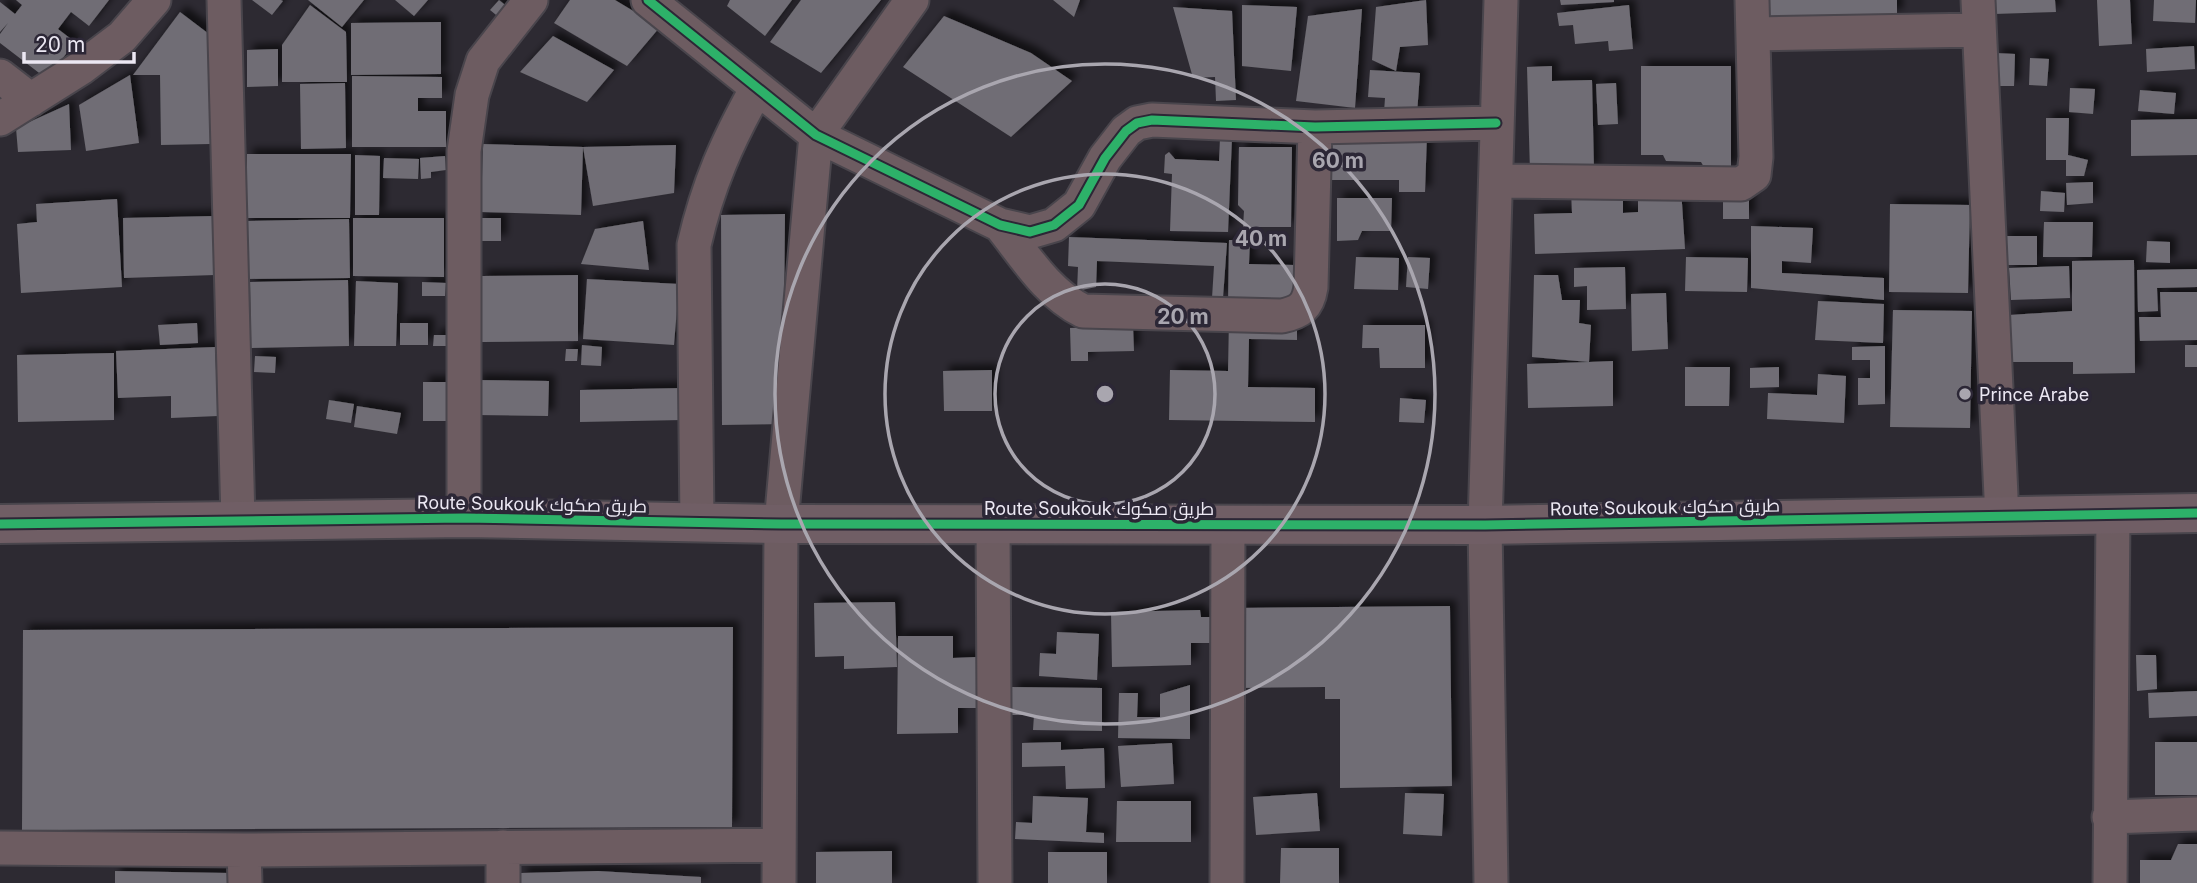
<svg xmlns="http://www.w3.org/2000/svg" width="2197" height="883" font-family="Inter,Cairo,sans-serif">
  <defs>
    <filter id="shadow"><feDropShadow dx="6" dy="-6" stdDeviation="3.5" flood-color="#0009"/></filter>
  </defs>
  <rect width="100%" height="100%" fill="#2d2a32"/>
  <!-- building -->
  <path fill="#6f6d74" filter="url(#shadow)" d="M 16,0 L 109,0 L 89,26 L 71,12 L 58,29 L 75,42 L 47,79 L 0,43 L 0,34 L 8,23 L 0,32 L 0,2 L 15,14 L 22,5 Z
    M 252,0 L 281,0 L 283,1 L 272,15 Z
    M 308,0 L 364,0 L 342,27 Z
    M 395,0 L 428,0 L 414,16 Z
    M 499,0 L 509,8 L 501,19 L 490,10 Z
    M 570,0 L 615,0 L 660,27 L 627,66 L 554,23 Z
    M 730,0 L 792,0 L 765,36 L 727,6 Z
    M 801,0 L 881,0 L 821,73 L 770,42 Z
    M 1053,0 L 1080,0 L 1074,17 Z
    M 1426,0 L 1428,45 L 1400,47 L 1396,71 L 1372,60 L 1376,7 Z
    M 1560,0 L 1614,0 L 1614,2 L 1561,5 Z
    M 1769,0 L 1897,0 L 1897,15 L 1768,16 Z
    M 1993,0 L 2055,0 L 2056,12 L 1994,14 Z
    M 2097,0 L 2130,0 L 2132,44 L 2099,46 Z
    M 2154,0 L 2196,0 L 2195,23 L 2153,21 Z
    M 310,5 L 346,32 L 347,82 L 282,82 L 282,45 Z
    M 1242,5 L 1297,7 L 1291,71 L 1242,66 Z
    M 1629,5 L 1633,49 L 1609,51 L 1608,41 L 1575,44 L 1573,25 L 1559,26 L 1557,13 Z
    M 1173,7 L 1232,11 L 1236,100 L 1216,101 L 1215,77 L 1193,78 Z
    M 1362,9 L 1355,108 L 1296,101 L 1308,16 Z
    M 180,12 L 209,34 L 210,144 L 161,145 L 160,75 L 133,75 Z
    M 944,16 L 1031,53 L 1072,81 L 1011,137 L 903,67 Z
    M 441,22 L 441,74 L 351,75 L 351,23 Z
    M 553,36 L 614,70 L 587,102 L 520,72 Z
    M 2194,46 L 2195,69 L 2147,72 L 2146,49 Z
    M 278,49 L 278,86 L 247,87 L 247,50 Z
    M 1996,53 L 2015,54 L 2014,86 L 1995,86 Z
    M 2030,58 L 2049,59 L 2047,86 L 2029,85 Z
    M 1552,66 L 1552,81 L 1592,80 L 1594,170 L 1530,172 L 1527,67 Z
    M 1641,66 L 1731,66 L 1731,169 L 1705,169 L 1701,162 L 1666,161 L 1663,155 L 1641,155 Z
    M 1370,70 L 1420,73 L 1417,114 L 1384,112 L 1385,98 L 1368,97 Z
    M 130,75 L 139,143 L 86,151 L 79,105 Z
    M 352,76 L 442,77 L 442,98 L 418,98 L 418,111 L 446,111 L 446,147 L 352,147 Z
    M 345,83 L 346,148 L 301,149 L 300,84 Z
    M 1616,83 L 1618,124 L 1598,125 L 1596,84 Z
    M 2070,88 L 2095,89 L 2093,114 L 2069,112 Z
    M 2140,90 L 2176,93 L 2174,114 L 2138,111 Z
    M 69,104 L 71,150 L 18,152 L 16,128 Z
    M 2046,118 L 2069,118 L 2068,155 L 2088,160 L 2084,176 L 2066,176 L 2066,160 L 2046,160 Z
    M 2197,119 L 2197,155 L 2131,156 L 2131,120 Z
    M 1328,134 L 1427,134 L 1425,192 L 1399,192 L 1399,180 L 1327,180 Z
    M 1220,138 L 1232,138 L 1228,232 L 1170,231 L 1172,174 L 1164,173 L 1165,155 L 1169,152 L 1175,159 L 1219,161 Z
    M 483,144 L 583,147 L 676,145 L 674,193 L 593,206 L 583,147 L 581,215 L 481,212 Z
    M 1239,147 L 1292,147 L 1291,227 L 1243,227 L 1244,211 L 1238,205 Z
    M 247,154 L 351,154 L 350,218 L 247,218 Z
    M 355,155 L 380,156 L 379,215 L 355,215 Z
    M 445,156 L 446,170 L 431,172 L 431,178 L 421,179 L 420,158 Z
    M 384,158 L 419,159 L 418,179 L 383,178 Z
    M 2093,182 L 2093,203 L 2067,205 L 2066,183 Z
    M 1638,185 L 1681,188 L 1685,249 L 1535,254 L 1534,214 L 1572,213 L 1571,191 L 1623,189 L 1623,213 L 1638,212 Z
    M 2041,191 L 2065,193 L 2064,212 L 2040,211 Z
    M 1723,195 L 1749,195 L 1749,219 L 1723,219 Z
    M 1337,198 L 1392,198 L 1391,231 L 1362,231 L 1358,240 L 1337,241 Z
    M 117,199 L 122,287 L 21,293 L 17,224 L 37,222 L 36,204 Z
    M 1890,204 L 1970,205 L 1968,293 L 1889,292 Z
    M 785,214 L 783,424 L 722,425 L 721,215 Z
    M 214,216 L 215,275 L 124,278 L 123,218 Z
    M 353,218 L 444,218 L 444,277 L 353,276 Z
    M 479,218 L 501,218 L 501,241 L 479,241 Z
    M 349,219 L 350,278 L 246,279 L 245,221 Z
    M 643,221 L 649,270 L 581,264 L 595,229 Z
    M 2044,222 L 2093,222 L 2092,257 L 2043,257 Z
    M 1751,226 L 1813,228 L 1811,263 L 1782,261 L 1782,273 L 1884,278 L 1884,300 L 1751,288 Z
    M 2003,236 L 2037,236 L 2037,265 L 2003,265 Z
    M 1069,237 L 1227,243 L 1223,298 L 1212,298 L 1214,266 L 1097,261 L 1096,287 L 1077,291 L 1078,267 L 1068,266 Z
    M 1229,240 L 1250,240 L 1249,264 L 1294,265 L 1294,305 L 1228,304 Z
    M 2147,241 L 2170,242 L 2170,263 L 2146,262 Z
    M 1356,257 L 1399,258 L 1398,290 L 1354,289 Z
    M 1408,257 L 1430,258 L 1428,289 L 1406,287 Z
    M 1686,257 L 1748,258 L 1747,292 L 1685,291 Z
    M 2134,260 L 2135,373 L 2073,374 L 2073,362 L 2007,362 L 2009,315 L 2072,311 L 2072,261 Z
    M 2069,266 L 2070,298 L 2011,300 L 2009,268 Z
    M 1625,267 L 1626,309 L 1587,310 L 1587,286 L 1574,287 L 1574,268 Z
    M 2197,269 L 2197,287 L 2157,288 L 2158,311 L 2138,312 L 2137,270 Z
    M 578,275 L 578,341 L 482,342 L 481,276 Z
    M 1534,275 L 1558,275 L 1562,300 L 1580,300 L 1579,323 L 1591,325 L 1589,362 L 1613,361 L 1613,406 L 1528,408 L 1527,364 L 1589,362 L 1532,357 Z
    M 587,279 L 679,284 L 674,345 L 583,339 Z
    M 348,280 L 349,346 L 251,348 L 250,282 Z
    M 356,281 L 398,283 L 396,346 L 354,346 Z
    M 422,282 L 446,283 L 445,296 L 422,296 Z
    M 2160,292 L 2197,292 L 2197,340 L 2140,341 L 2139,317 L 2161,317 Z
    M 1666,293 L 1668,349 L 1632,351 L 1631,294 Z
    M 1818,301 L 1884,304 L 1883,343 L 1815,340 Z
    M 1893,310 L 1972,311 L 1970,428 L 1890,427 Z
    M 1229,318 L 1297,320 L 1297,340 L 1249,339 L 1248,387 L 1315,388 L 1315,422 L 1169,420 L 1170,370 L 1228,371 Z
    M 197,323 L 198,343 L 160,345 L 158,325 Z
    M 400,323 L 428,323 L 428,345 L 400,345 Z
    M 1363,325 L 1425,325 L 1425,368 L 1380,368 L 1379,348 L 1362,348 Z
    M 1133,326 L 1134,351 L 1088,352 L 1088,361 L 1071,361 L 1070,328 Z
    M 434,335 L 446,335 L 447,346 L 433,346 Z
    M 582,345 L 602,347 L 601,366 L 581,365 Z
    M 2185,345 L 2197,345 L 2197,367 L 2185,367 Z
    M 1885,346 L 1885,404 L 1858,405 L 1858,378 L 1870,378 L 1870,360 L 1852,360 L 1852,347 Z
    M 215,347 L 218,416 L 171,418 L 171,396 L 118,398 L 116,351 Z
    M 566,349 L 578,349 L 577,361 L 565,361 Z
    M 114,353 L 114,420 L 18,422 L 17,355 Z
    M 255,356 L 276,357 L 275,373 L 254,372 Z
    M 1685,367 L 1730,367 L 1729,406 L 1685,406 Z
    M 1779,367 L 1779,387 L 1750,388 L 1750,368 Z
    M 992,370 L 992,411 L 944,411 L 943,371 Z
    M 1818,374 L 1846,376 L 1844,423 L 1767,419 L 1768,393 L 1817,395 Z
    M 476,380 L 549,381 L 548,416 L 475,415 Z
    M 423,382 L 448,382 L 447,421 L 423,421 Z
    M 683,388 L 683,420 L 580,422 L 580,390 Z
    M 1400,398 L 1426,400 L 1424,423 L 1399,422 Z
    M 329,400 L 354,404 L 351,423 L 326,419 Z
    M 357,406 L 401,413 L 397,434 L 354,427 Z
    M 895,602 L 897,667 L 844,669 L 844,656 L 815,657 L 814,603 Z
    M 1450,606 L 1452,786 L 1340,788 L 1340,699 L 1325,699 L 1325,687 L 1239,688 L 1238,608 Z
    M 1200,610 L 1201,617 L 1211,617 L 1211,643 L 1191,643 L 1191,665 L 1112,667 L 1111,612 Z
    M 733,627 L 732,827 L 22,830 L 23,630 Z
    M 1057,632 L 1099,634 L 1097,680 L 1039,676 L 1040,653 L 1056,654 Z
    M 898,636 L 953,636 L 953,658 L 976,657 L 976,708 L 958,708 L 958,733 L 897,734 Z
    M 2136,655 L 2156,655 L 2157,689 L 2137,691 Z
    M 1190,685 L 1190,739 L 1118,738 L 1119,693 L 1138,693 L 1137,717 L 1160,717 L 1160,694 Z
    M 1012,687 L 1102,688 L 1102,731 L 1033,730 L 1034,715 L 1012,715 Z
    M 2197,691 L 2197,716 L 2149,718 L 2148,693 Z
    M 1061,742 L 1061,750 L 1104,748 L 1105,788 L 1066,789 L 1065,766 L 1022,767 L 1022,743 Z
    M 2155,742 L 2197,742 L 2197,795 L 2155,795 Z
    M 1172,743 L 1174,784 L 1121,787 L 1118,746 Z
    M 1317,793 L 1320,831 L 1256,835 L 1253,797 Z
    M 1405,793 L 1444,794 L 1442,836 L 1403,834 Z
    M 1033,796 L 1088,798 L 1086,832 L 1104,833 L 1104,843 L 1015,839 L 1016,822 L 1032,823 Z
    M 1117,801 L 1191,801 L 1191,842 L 1116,842 Z
    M 2178,844 L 2197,844 L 2197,883 L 2140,883 L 2140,860 L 2171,860 Z
    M 1281,848 L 1339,848 L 1339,883 L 1280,883 Z
    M 892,851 L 892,883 L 816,883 L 816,852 Z
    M 1048,852 L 1107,852 L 1107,883 L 1048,883 Z
    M 115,871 L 228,873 L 228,883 L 115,883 Z
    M 598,871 L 701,877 L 701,883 L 521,883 L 521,873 Z"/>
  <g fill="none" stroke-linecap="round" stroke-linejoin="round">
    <!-- street casing -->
    <g stroke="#49454c" stroke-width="37">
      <path id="street" d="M 224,0 L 238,520
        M 648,0 L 816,135 L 1000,225 L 1030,232 L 1054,225 L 1079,205 L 1105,158 L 1126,131 L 1137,123 L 1152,120 L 1315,127 L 1496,123
        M 1978,0 L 2002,518
        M 1753,34 L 1979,30
        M 0,76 L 31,100
        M 0,119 L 81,68 L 122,37 L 154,0
        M 1497,181 L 1741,184 L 1754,175 L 1756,157 L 1752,0
        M 1000,225 C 1025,256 1047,293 1083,311 L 1282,316 C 1300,312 1308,307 1311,287 L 1315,127
        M 464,518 L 464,151 L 472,95 L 483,61 L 531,0
        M 697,522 L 694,245 C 708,184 727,142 757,88
        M 993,524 L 995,883
        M 2109,817 L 2197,814
        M 0,848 L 244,850 L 779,845
        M 244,850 L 245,883
        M 503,883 L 503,847
        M 779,883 L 781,524 L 816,135 L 912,0
        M 1227,883 L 1228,524
        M 1491,883 L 1485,525 L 1501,0
        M 2110,883 L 2113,514"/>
    </g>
    <!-- secondary casing -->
    <g stroke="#49454c" stroke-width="42">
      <path id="secondary" d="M 0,524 L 464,518 L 781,524 L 1485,525 L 2197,513"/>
    </g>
    <!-- street -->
    <use href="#street" stroke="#6d5c61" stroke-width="33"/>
    <!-- secondary -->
    <use href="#secondary" stroke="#705e65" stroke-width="38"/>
    <!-- cycleway casing -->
    <g stroke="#2c2736" stroke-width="13">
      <path id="cycleway" d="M 648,0 L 816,135 L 1000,225 L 1030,232 L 1054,225 L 1079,205 L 1105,158 L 1126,131 L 1137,123 L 1152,120 L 1315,127 L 1496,123
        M 0,524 L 464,518 L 781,524 L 1485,525 L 2197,513"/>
    </g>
    <!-- cycleway -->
    <use href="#cycleway" stroke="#2db169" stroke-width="9"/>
  </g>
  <!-- distance rings -->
  <g fill="none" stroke="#a9a6af" stroke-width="3.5">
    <circle cx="1105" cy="394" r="110"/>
    <circle cx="1105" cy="394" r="220"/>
    <circle cx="1105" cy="394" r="330"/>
  </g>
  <!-- markers -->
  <circle fill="#a9a6af" stroke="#2c2736" stroke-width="2.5" cx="1965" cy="394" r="7"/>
  <g text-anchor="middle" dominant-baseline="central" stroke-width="7" stroke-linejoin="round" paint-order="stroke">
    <!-- poi labels -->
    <g font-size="18" fill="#ece8f3" stroke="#2c2736" text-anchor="start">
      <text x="1979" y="394">Prince Arabe</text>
    </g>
    <!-- street labels -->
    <g font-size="18" fill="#ece8f3" stroke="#2c2736">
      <text transform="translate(532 504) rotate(1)">Route Soukouk طريق صكوك</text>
      <text transform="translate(1665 507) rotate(-1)">Route Soukouk طريق صكوك</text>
      <text x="1099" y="508">Route Soukouk طريق صكوك</text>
    </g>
  </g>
  <circle cx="1105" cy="394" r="10" fill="#a9a6af" stroke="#2c2736" stroke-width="3.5"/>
  <g font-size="21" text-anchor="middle" font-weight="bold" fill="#a9a6af" stroke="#2c2736" stroke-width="7" stroke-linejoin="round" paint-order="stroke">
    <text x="1338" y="168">60 m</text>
    <text x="1261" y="246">40 m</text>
    <text x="1183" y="324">20 m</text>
  </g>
  <!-- scale -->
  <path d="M24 52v10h110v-10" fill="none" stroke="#ece8f3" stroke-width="3.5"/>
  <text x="35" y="52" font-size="21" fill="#ece8f3" stroke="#2c2736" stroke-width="5" paint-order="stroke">20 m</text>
</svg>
